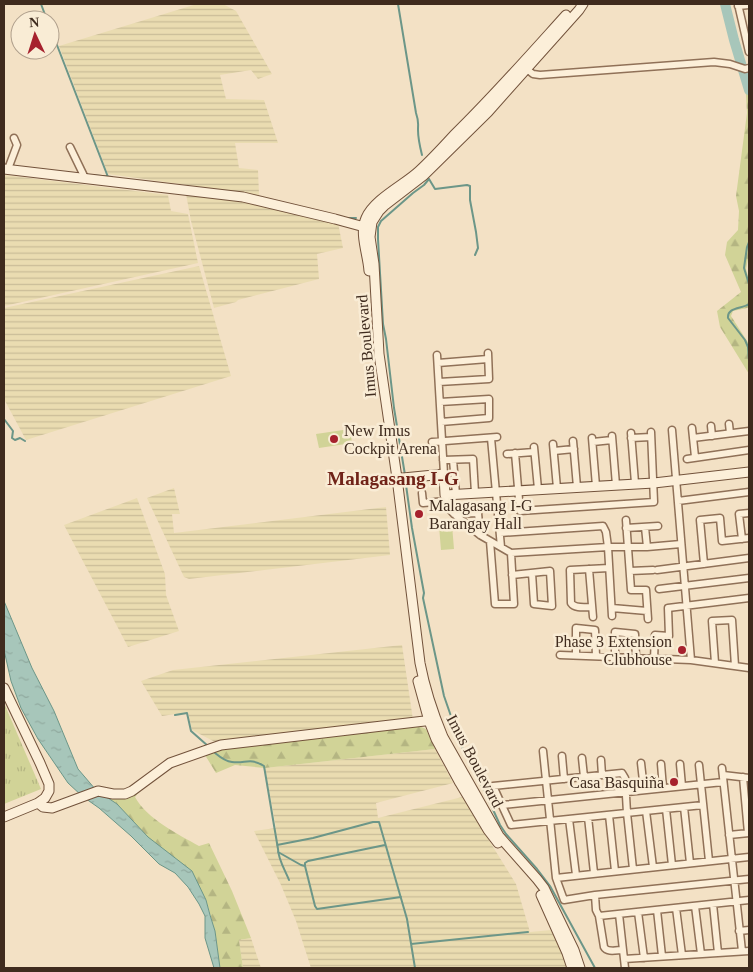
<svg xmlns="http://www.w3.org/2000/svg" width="753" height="972" font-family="Georgia,serif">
  <defs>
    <pattern id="farmland-rules" width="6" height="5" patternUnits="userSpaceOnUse" patternTransform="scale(1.25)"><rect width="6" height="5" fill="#eadcb1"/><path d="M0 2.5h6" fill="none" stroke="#cabd98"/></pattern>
    <pattern id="grass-tufts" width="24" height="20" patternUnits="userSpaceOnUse" patternTransform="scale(1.25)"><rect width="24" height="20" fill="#d1d397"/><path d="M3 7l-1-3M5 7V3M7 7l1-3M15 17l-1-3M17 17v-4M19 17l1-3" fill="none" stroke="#b4b582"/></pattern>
    <pattern id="forest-firs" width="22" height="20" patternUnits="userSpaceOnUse" patternTransform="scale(1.25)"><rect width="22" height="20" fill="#d1d397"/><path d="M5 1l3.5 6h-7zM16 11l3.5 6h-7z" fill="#b4b582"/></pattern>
    <pattern id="water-ripples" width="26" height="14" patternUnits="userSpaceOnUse" patternTransform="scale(1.25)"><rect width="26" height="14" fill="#a7c6ba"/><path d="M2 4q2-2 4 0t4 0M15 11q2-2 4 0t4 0" fill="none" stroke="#91aa9f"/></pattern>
  </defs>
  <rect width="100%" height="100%" fill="#f3e1c5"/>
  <!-- farmland -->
  <path fill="url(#farmland-rules)" d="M 197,4 L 223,4 L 236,11 L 272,74 L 258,79 L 251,70 L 220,75 L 226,99 L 264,100 L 278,143 L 235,143 L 239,168 L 258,170 L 259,195 L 108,174 L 59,46 Z
    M 4,175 L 168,195 L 171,211 L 188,214 L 198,263 L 4,306 Z
    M 186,194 L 259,203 L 338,223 L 343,248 L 317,254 L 319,279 L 238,300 L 236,302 L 214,308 L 191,221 Z
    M 199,266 L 231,376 L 26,440 L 4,399 L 4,308 Z
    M 174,488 L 180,514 L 172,514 L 174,533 L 386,507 L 390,555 L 189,579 L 184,577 L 147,498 Z
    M 137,498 L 165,574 L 166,595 L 179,631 L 128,647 L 64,525 Z
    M 402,645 L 413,720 L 217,743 L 192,730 L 188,712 L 162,716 L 141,681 L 173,670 Z
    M 435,749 L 453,783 L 376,803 L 378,818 L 462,797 L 516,884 L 530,932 L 551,930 L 563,954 L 567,968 L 311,968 L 296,921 L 281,885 L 254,831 L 276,828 L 265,768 Z
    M 251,938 L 261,968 L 243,968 L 239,940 Z"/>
  <!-- grass -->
  <path fill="url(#grass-tufts)" d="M 4,703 L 41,789 L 4,804 Z"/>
  <!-- forest -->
  <path fill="url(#forest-firs)" d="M 748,75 L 749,76 L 749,254 L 746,269 L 749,280 L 749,307 L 747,308 L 733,311 L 731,316 L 749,344 L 749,374 L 720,327 L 717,311 L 741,292 L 725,255 L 727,242 L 738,230 L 739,211 L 736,196 L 747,113 L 746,95 L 742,76 Z
    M 419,726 L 426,729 L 435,749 L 265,768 L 235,765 L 216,773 L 205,755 L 223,749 Z
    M 148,782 L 135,797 C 147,819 178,834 199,846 L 209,843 L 232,891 L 251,938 L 239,940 L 243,968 L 220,968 L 215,931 L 206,900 L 158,846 L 147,837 L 117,804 L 108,798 L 119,798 Z"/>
  <!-- park -->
  <path fill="#d1d397" d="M 350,429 L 352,443 L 319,448 L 316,434 Z
    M 452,525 L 454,549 L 441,550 L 439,526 Z"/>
  <!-- water -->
  <path fill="url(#water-ripples)" stroke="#6c9688" d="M 4,601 L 32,668 L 54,711 L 78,769 L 96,790 L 103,796 L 108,798 L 117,804 L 148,837 L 192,871 L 206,900 L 210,915 L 215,931 L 220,968 L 214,968 L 205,938 L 205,916 L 199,904 L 188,887 L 175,873 L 159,864 L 131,836 L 99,808 L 82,796 L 68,783 L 38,739 L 21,708 L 11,681 L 4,650 Z"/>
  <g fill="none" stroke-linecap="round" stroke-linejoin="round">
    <!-- stream -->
    <path stroke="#6c9688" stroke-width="2" d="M 41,4 L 47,20
      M 398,4 L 416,113 C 419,122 418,121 418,130 C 418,138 420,147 422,155
      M 50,27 L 108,177
      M 90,175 L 112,177
      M 429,179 L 435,189 L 467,185 L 470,186 L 470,200 L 476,232 L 478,248 L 475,255
      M 348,218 L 356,218
      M 749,242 L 747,247 L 744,268 L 749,284
      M 749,304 C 742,309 727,307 728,318 L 745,340 L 748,347 L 749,361
      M 4,411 L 4,412
      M 4,419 L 13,431 L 12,438 L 15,440 L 20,438 L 25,441
      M 405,475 L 394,408 L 386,339 L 383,324 L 378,239 L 378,227 L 381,221 L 413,193 L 424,185 L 429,179
      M 406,485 L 412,528 L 424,593 L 423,598 L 444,696 L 461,745 L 485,792 L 500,825 L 506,834 L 537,869 L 550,886 L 595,968
      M 175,715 L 187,713 L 191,731 L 208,746
      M 214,752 C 219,756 224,761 232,762 C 246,764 249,757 264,766 L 278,849 C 278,859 285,870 289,880
      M 277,845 L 313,838 L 373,822 L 379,822 L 407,919 L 415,968
      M 278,852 L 301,865 L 305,866 L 315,906 L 317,909 L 401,897
      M 305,865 L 305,863 L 308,861 L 385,845
      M 411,944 L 528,932"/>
    <!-- river -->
    <path stroke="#a7c6ba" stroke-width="10" d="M 725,4 L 734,40 L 749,90"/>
    <!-- street casing -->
    <g stroke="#907158" stroke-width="9">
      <path id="street" d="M 738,4 L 749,52
        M 738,6 L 749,5
        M 524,67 L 533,74 L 540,75 L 714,62 L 730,64 L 745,69 L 749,68
        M 70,147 L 85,178
        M 8,169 L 17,145 L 14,138
        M 437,355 L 444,474
        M 438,363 L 488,359
        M 439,382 L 489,379 L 488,353
        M 440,402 L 489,399 L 489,418 L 441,422
        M 729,424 L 730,433
        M 711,426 L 712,436
        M 692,428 L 695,457
        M 672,430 L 691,660
        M 631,433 L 635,483
        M 612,436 L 616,485
        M 491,438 L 501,547
        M 592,438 L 596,486
        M 631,438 L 651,437
        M 693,438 L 749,431
        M 573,441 L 577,487
        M 432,442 L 497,437
        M 593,442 L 612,440
        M 553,444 L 557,488
        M 534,447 L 538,489
        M 554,451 L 574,449
        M 515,453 L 520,511 L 654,502 L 651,432
        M 507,454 L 534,452
        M 687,459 L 749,450
        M 443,460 L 473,459 L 475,493
        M 453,460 L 456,494
        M 422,493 L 423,503 L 446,501
        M 445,495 C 446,503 448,509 454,514 L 480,535 L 511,553 L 608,547 L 647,547 L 681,544
        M 678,501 L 749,492
        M 454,514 L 478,513 L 480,535
        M 626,520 L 631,590 L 646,590 L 648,619
        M 645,527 L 647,547
        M 626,528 L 658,526
        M 500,533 L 603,526 L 606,532 L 608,547 L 612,616
        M 742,539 L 739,514 L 749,513
        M 490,541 L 495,604 L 514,604 L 511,553
        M 704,564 L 700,520 L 720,518 L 722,541 L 749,538
        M 589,569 L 593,617
        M 657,570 L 749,558
        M 630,571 L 653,570
        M 512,575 L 550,571 L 552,606 L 534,604 L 532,573
        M 659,589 L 749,578
        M 592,607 C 585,607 575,609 571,603 L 570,570 L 609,568
        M 612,608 L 647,611
        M 560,655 L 691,660 L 749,668
        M 576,655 L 576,628 L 595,630 L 596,656
        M 615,657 L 615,632 L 635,634 L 636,658
        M 654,659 L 655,635 L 669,636 L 668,608 L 749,598
        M 715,663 L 712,621 L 732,620 L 735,666
        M 543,751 L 556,878 L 564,900 L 595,895 L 749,879
        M 562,756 L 564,779
        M 582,758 L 584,777
        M 601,760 L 602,775
        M 641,763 L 644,790
        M 661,764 L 663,788
        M 680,764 L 682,786
        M 699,765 L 709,861
        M 722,768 L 742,951
        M 723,775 L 749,778
        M 743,777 L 748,833
        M 502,805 L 723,782
        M 684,807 L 690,863
        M 666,809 L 672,865
        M 646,811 L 653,867
        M 609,815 L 615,871
        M 588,817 L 594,873
        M 569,819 L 576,875
        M 729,835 L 749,833
        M 633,869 L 627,813 L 625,778 L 622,773 L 493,786 L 511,825 C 575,818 639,812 703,805
        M 556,878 L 749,857
        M 595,895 L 596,910 L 599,916 L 749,900
        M 713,904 L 718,953
        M 695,906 L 701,954
        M 676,908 L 682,955
        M 657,910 L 662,956
        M 638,912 L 644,958
        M 619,914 L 625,968
        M 599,916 L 604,947 C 607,953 617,950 623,950
        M 739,931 L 749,930
        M 624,959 L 749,951"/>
    </g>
    <!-- secondary casing -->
    <g stroke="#72523b" stroke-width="11">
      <path id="secondary" d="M 4,169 L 243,197 L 335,219 L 368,228
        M 369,271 C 368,254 359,234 366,218 C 374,199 404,185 419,171 C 431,160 443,147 454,135 C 493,97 529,56 566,15
        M 393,479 L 444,474 L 445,495 L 654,483 L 749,472
        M 418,681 L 429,721 L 436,739 L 460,783 L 488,830 L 498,843
        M 4,688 L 40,763 L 49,784 L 49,791 L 45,798 L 38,803 L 4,817
        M 38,803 L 43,807 L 52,808 L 98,791 L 113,794 L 125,794 L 132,791 L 170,763 L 221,745 L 433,720
        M 541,895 L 567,953 L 572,968
        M 580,968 L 574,950 L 544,888 L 537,879 L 499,836 L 443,737 C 433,713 425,689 420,663 L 397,478 L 379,354 L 374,264 L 370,237 L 372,222 L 379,211 L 384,206 L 423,176 L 488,112 L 579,10 L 583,4"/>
    </g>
    <!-- street -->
    <use href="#street" stroke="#fcefd9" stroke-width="6"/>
    <!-- secondary -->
    <use href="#secondary" stroke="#fcefd9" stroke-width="9"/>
  </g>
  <!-- markers -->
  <g fill="#a6212d" stroke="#f9ecd5" stroke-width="2">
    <circle cx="334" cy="439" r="5"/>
    <circle cx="419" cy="514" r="5"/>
    <circle cx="682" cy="650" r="5"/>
    <circle cx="674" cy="782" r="5"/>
  </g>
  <g text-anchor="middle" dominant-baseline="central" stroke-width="5" stroke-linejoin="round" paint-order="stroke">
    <!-- street labels -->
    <g font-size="16" fill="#3f2b1e" stroke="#f9ecd5">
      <text transform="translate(366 346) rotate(-95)">Imus Boulevard</text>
      <text transform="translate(475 761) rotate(62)">Imus Boulevard</text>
    </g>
    <!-- poi labels -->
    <g font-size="16" fill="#3f2b1e" stroke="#f9ecd5" text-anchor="start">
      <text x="344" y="430">New Imus<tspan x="344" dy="18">Cockpit Arena</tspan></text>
      <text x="429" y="505">Malagasang I-G<tspan x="429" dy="18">Barangay Hall</tspan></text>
      <text x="672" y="641" text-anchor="end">Phase 3 Extension<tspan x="672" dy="18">Clubhouse</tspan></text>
      <text x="664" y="782" text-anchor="end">Casa Basquiña</text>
    </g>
    <!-- quarter labels -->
    <g font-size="19" font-weight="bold" fill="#702318" stroke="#f9ecd5">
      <text x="393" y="478">Malagasang I-G</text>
    </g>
  </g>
  <!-- border -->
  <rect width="753" height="972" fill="none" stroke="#3f2b1e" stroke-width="10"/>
  <!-- north arrow -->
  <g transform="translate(35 35) rotate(356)"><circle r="24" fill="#f9ecd5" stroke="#af9f8c"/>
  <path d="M0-4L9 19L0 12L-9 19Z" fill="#a6212d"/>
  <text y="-8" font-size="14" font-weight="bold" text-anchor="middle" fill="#3f2b1e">N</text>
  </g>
</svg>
